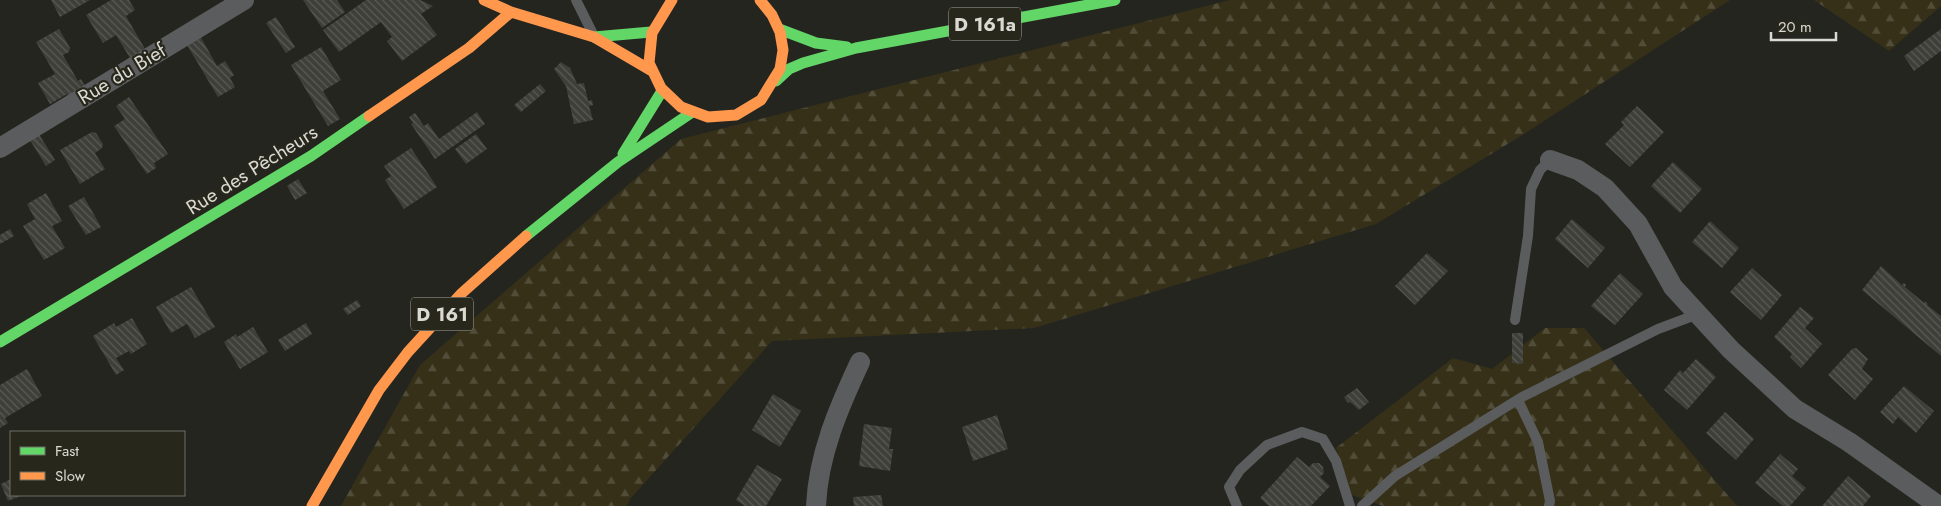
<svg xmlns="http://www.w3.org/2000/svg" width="1941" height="506" font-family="Jost,sans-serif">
  <defs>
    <pattern id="forest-firs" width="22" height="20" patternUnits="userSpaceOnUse" patternTransform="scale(1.25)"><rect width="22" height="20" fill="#353017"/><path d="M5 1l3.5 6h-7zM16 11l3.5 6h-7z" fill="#524d38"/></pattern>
    <pattern id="building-back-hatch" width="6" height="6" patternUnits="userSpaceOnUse" patternTransform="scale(1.25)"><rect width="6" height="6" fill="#3f3f3a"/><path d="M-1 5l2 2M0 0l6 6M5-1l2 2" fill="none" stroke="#5a5a56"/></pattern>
  </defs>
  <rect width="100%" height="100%" fill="#25251f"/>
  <!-- forest -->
  <path fill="url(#forest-firs)" d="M 1230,0 L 1730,0 L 1524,134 L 1376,224 L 1034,328 L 772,341 L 630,499 L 627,506 L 341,506 L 420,365 L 681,139 Z
    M 1814,0 L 1941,0 L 1941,6 L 1889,51 Z
    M 1545,328 L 1584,328 L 1737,506 L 1383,506 L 1352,495 L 1336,448 L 1453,358 L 1492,369 Z"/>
  <!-- building -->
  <path fill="url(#building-back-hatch)" d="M 51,0 L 90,0 L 60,17 Z
    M 111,0 L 129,0 L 135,10 L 126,16 L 145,49 L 130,58 L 116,35 L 103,43 L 86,15 Z
    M 303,0 L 337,0 L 345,12 L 322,28 Z
    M 366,0 L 420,0 L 433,6 L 421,14 L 437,35 L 402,61 L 387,41 L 392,37 L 381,22 L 339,52 L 323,30 Z
    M 276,17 L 295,47 L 286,53 L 266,23 Z
    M 59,29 L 70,48 L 69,52 L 63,55 L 78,81 L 81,79 L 85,86 L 68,97 L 67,94 L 50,104 L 38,83 L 55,74 L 36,42 Z
    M 1941,29 L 1941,51 L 1914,71 L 1904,56 Z
    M 198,32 L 217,66 L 225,61 L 234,75 L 230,78 L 235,87 L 218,97 L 184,40 Z
    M 321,47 L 341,80 L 323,91 L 340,119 L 328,126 L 291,65 Z
    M 561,62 L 570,68 L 577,84 L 584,83 L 588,101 L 592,100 L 593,105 L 589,106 L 593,120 L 574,124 L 566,86 L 554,69 Z
    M 540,84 L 546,91 L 521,112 L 514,105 Z
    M 129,97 L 168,154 L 154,163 L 156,168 L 147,174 L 114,126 L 125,119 L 116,106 Z
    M 1637,106 L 1664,132 L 1630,167 L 1605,144 L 1624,125 L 1621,122 Z
    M 477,112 L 485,124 L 435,159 L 411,124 L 413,123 L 409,117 L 415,113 L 424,126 L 428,123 L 439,139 Z
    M 37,131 L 55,160 L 46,166 L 28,137 Z
    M 92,132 L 96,133 L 103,144 L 102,148 L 95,153 L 105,169 L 80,184 L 60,150 Z
    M 476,134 L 487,149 L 466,164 L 455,149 Z
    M 411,148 L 437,187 L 404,209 L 385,180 L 391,176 L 384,166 Z
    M 1673,162 L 1702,189 L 1680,213 L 1651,186 Z
    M 298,179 L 307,193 L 295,200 L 287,186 Z
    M 46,193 L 62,221 L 52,226 L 65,248 L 44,260 L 23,226 L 35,219 L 27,204 Z
    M 84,197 L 101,227 L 86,235 L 68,206 Z
    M 1572,219 L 1605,248 L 1588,268 L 1555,239 Z
    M 1710,221 L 1739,248 L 1722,268 L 1692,242 Z
    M 10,229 L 14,236 L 0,244 L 0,235 Z
    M 1427,253 L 1448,271 L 1415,305 L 1395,286 Z
    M 1881,266 L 1902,285 L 1904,283 L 1906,285 L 1905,287 L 1924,303 L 1925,301 L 1928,304 L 1927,305 L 1941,316 L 1941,356 L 1862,290 Z
    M 1752,268 L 1782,295 L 1761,320 L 1730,292 Z
    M 1620,273 L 1643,294 L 1615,325 L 1591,306 Z
    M 191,287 L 215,327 L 195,338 L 187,324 L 171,333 L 156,307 Z
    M 357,300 L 361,306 L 348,315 L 343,309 Z
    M 1800,307 L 1814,318 L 1805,328 L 1822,344 L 1801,368 L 1790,357 L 1792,354 L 1774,337 Z
    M 132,318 L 147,344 L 131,354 L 129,351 L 116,358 L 124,370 L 116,375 L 93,336 L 114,323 L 116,327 Z
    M 306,323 L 312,334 L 285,351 L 278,340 Z
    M 253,327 L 268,352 L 240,369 L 224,342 L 236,334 L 237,337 Z
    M 1512,333 L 1523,333 L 1523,364 L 1512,363 Z
    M 1856,348 L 1868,359 L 1862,369 L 1873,379 L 1855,400 L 1828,375 L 1852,349 Z
    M 1696,359 L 1716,377 L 1687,410 L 1664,390 L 1680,370 L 1683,373 Z
    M 27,369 L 42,396 L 5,418 L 8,423 L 0,428 L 0,385 Z
    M 1904,386 L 1934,411 L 1916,433 L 1898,417 L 1893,424 L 1880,412 Z
    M 1357,388 L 1369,402 L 1359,410 L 1350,402 L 1348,403 L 1344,397 Z
    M 773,394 L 801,411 L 780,447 L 752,430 Z
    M 1725,412 L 1754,439 L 1736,460 L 1706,433 Z
    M 997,415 L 1008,449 L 973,461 L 962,427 Z
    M 864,424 L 892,428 L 889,449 L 893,449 L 890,471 L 859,466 Z
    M 1780,454 L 1798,469 L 1792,476 L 1806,488 L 1790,506 L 1783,506 L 1755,483 Z
    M 1297,457 L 1309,467 L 1313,463 L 1319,463 L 1323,467 L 1324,473 L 1320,477 L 1330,486 L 1311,506 L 1269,506 L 1260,498 Z
    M 757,465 L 782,479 L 766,506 L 745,506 L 736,500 Z
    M 1848,476 L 1871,496 L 1863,506 L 1822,506 Z
    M 11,479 L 11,495 L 23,495 L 8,501 L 1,484 Z
    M 881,495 L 883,506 L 854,506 L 853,497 Z"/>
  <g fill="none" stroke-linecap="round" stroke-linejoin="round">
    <!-- lane -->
    <path stroke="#5b5c5e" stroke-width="10" d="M 576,0 L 592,32
      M 1515,320 L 1528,236 L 1531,189 L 1540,170 L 1550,160
      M 1518,400 L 1538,442 L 1550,501 L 1549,506
      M 1237,506 L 1229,487 L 1240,470 L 1267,445 L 1302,432 L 1323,439 L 1336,461 L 1350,506
      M 1362,506 L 1395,476 L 1522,397 L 1658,329 L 1698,314"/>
    <!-- street -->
    <path stroke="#5b5c5e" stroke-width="20" d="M 0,148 L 244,0
      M 1550,160 L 1578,170 L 1605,188 L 1638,224 L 1673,287 L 1731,350 L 1795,409 L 1849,442 L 1939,506
      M 816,506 C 818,455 839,407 860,362"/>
    <!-- fast -->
    <path stroke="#63d668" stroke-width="11" d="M 779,29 L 816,43 L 847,47
      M 594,37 L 651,32
      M 776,81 L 789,69 L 803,63 L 856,48 L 1115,0
      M 623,154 L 662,91
      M 526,236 L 618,162 L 691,113
      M 0,342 L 311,156 L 369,116"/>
    <!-- slow -->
    <path stroke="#ff974d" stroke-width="11" d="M 484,0 L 511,12 L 594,37 L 652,71
      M 672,0 L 652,33 L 649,63 L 661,88 L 681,107 L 708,117 L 736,115 L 761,100 L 780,69 L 783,50 L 780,32 L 772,15 L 760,0
      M 369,116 L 469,48 L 511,12
      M 312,506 L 379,390 L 408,352 L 462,293 L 526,236"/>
  </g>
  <g text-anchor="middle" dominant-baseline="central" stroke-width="4.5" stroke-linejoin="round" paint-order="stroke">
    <!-- shield labels -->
    <g fill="#28271c" stroke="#a5a49b" stroke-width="1">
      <rect x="949" y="7.5" width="72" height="33" rx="4"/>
      <rect x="411" y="297.5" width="62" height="33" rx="4"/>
    </g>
    <g font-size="19" font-weight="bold" fill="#dad9d2">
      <text x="985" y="24">D 161a</text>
      <text x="442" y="314">D 161</text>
    </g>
    <!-- street labels -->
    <g font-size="20" fill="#dad9d2" stroke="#28271c">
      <text transform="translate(122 74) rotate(-31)">Rue du Bief</text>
      <text transform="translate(252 170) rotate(-32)">Rue des Pêcheurs</text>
    </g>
  </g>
  <!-- legend -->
  <rect x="10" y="431" width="175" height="65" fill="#28271c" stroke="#6f6e65"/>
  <rect x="20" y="447" width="25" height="8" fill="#63d668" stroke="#6f6e65"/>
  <text x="55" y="456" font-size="15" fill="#dad9d2">Fast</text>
  <rect x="20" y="472" width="25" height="8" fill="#ff974d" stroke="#6f6e65"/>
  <text x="55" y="481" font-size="15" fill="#dad9d2">Slow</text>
  <!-- scale -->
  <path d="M1771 32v8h65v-8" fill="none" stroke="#dad9d2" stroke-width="2.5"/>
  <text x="1778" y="32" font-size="15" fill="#dad9d2" stroke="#28271c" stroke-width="4" paint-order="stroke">20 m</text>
</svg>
